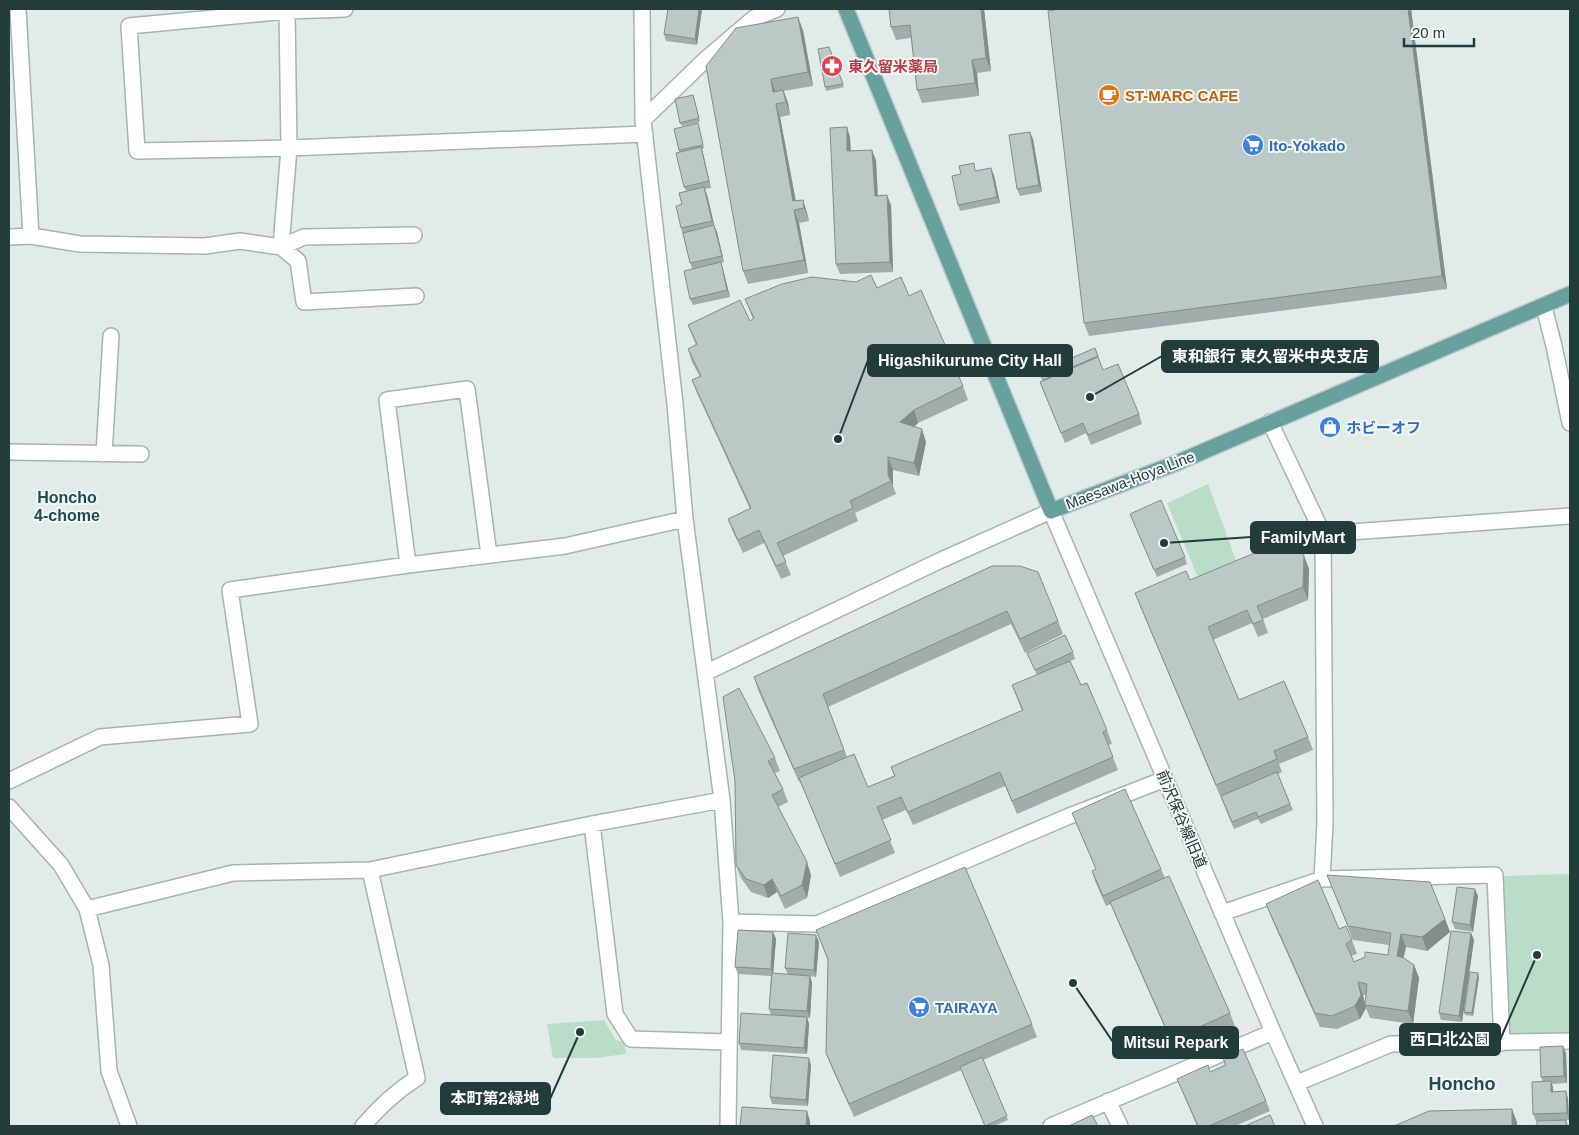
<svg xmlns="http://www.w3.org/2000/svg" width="1579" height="1135" font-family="Helvetica,'Noto Sans JP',sans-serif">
  <rect width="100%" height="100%" fill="#e1ece9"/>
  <!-- green -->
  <path fill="#baddca" d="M 1208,484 L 1237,563 L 1199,580 L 1167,503 Z
    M 1570,874 L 1570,1035 L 1506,1038 L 1502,876 Z
    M 604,1020 L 616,1040 L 624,1042 L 626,1054 L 595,1058 L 553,1058 L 547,1024 Z"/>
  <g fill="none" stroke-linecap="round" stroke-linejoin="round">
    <!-- minor casing -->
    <g stroke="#a4b4b1" stroke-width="18">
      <path id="minor" d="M 18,9 L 31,236
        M 345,9 L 287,11 L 129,26 L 137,151 L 289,148 L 645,134
        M 642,9 L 643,120 L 675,404 L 685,519 L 722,800 L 731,922 L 728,1126
        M 643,120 L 706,59 L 754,18 L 777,9
        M 414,235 L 304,237 L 281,247 L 298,261 L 304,302 L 416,296
        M 9,237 L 31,236 L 80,244 L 205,246 L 240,241 L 281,247 L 289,148 L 287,11
        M 1544,307 L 1554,346 L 1570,423
        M 1270,422 L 1323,534 L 1325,823 L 1322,879
        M 9,452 L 141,454
        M 104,454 L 111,336
        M 1323,534 L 1570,516
        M 408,565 L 387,400 L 467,389 L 489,555
        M 705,673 L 939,561 L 1051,511 L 1273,1032 L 1315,1126
        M 9,781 L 100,737 L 250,724 L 230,590 L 408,565 L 565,546 L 685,519
        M 9,807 L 61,865 L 87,909 L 101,965 L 109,1071 L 129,1126
        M 592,824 L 615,1014 L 631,1039 L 728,1042
        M 87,909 L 233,873 L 370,870 L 592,824 L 722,800
        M 1222,913 L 1322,879 L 1495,875 L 1502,1043
        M 731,922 L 817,924 L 1067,817 L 1165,779
        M 1297,1083 L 1391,1044 L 1570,1041
        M 1108,1101 L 1120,1126
        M 363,1126 C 380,1106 395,1092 417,1078 L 370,870
        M 1051,1126 L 1273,1032"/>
    </g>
    <!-- major casing -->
    <g stroke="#c1c8c8" stroke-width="18">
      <path id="major" d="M 846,9 L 1051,511 L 1174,464 L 1570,294"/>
    </g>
    <!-- minor -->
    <use href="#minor" stroke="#fff" stroke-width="15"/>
    <!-- major -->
    <use href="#major" stroke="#66a19c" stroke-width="15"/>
  </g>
  <!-- wall -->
  <path fill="#a0adaa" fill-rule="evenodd" d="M 668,9 L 702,9 L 697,45 L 666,41 L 664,34 Z
    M 889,9 L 984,9 L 991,71 L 977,73 L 979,96 L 922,103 L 917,90 L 911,38 L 896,40 L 891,27 Z
    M 1411,9 L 1447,289 L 1089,336 L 1084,323 Z
    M 803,30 L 813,86 L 784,91 L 788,103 L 790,115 L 780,117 L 796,201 L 803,200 L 807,213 L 809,221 L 799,223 L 808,273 L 748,284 L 743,271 L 706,66 Z
    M 829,47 L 844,87 L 826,91 L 825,87 Z
    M 694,98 L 700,122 L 682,126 L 680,123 Z
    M 698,123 L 704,148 L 702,149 L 711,188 L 705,189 L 714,226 L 717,232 L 724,262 L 721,263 L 730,297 L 693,305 L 690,299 L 692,269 L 681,228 L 682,204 L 686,191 L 684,187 L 679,152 L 674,129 Z
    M 850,137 L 851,151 L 876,160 L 878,195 L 891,205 L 893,272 L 840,274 L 836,264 Z
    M 1033,139 L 1042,192 L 1020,196 L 1017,189 Z
    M 976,171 L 994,175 L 1000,203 L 960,211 L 958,205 Z
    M 877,288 L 909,296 L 963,386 L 968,400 L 918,423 L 914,427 L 926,442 L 919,476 L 893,470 L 893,486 L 896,494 L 855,513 L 858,521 L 783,556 L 791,575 L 781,579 L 764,543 L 743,553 L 733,532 L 728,519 L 750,509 L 697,393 L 692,380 L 700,377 L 692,362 L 688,349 L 696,345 L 688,325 L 750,321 L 753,319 L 745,299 Z
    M 1095,348 L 1103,370 L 1139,414 L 1142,424 L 1091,445 L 1086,433 L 1065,443 L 1040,382 L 1043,380 L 1039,372 Z
    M 1130,514 L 1185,557 L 1187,564 L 1157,577 Z
    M 1304,556 L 1309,569 L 1308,600 L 1263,619 L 1268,633 L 1258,637 L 1252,623 L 1213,640 L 1239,700 L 1308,737 L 1313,750 L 1279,764 L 1282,772 L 1278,774 L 1293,810 L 1261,824 L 1258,819 L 1234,829 L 1140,606 L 1135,593 Z
    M 992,566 L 1058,621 L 1063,634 L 1025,653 L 1011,624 L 828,707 L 847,757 L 868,787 L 894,776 L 891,767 L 1022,711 L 1012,685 L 1037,675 L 1027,653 L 1073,652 L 1075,659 L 1070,661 L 1081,685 L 1107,730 L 1112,744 L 1108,745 L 1118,770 L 1017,814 L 1005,786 L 913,825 L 906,810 L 882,820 L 895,853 L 840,877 L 800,781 L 799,782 L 758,690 L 754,677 Z
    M 775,758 L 780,771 L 775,773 L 783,789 L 788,802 L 778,807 L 811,875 L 807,898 L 785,909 L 777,892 L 768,898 L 751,892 L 741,878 L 736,865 L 735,781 Z
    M 1072,813 L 1161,869 L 1165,878 L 1230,1013 L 1235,1026 L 1176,1053 L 1115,915 L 1111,904 L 1106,906 L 1095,881 L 1092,871 L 1096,869 Z
    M 1327,875 L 1445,919 L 1450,932 L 1427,951 L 1406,947 L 1403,958 L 1414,965 L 1419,978 L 1413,1024 L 1370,1018 L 1366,1008 L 1360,1019 L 1337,1029 L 1320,1027 L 1271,917 L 1266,904 L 1339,929 L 1352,940 L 1357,954 L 1351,956 L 1354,962 L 1365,957 L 1388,955 L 1389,945 L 1353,940 ZM 1363,995 L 1366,995 L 1365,1004 Z
    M 1478,896 L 1473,932 L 1455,929 L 1452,922 Z
    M 816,930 L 1032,1024 L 1037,1037 L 983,1060 L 1008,1120 L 994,1126 L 985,1126 L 961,1070 L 854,1117 L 831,1066 L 826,1053 L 828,961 Z
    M 773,932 L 776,939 L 773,974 L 788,975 L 785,968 L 819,942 L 816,977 L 810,976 L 812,983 L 810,1018 L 807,1018 L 809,1024 L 807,1054 L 741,1050 L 739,1043 L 771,1015 L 769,1009 L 771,976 L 738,974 L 735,967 Z
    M 1471,933 L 1474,940 L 1462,1022 L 1441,1020 L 1439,1013 Z
    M 1479,977 L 1473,1016 L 1465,1015 L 1464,1012 Z
    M 1566,1053 L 1567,1083 L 1552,1084 L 1553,1088 L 1553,1092 L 1568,1098 L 1569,1120 L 1566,1120 L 1568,1126 L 1537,1126 L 1559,1120 L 1536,1121 L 1533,1114 L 1543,1082 L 1541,1077 Z
    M 1223,1058 L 1266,1101 L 1270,1111 L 1235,1126 L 1197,1126 L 1177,1079 L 1210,1072 L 1225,1065 Z
    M 811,1065 L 808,1106 L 772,1104 L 770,1097 Z"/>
  <!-- shaded-wall -->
  <path fill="#828d8b" d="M 699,9 L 702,9 L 697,45 L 695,39 Z
    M 981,9 L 984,9 L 991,71 L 986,58 Z
    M 1408,9 L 1411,9 L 1447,289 L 1442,276 Z
    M 798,17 L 803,30 L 813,86 L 808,72 Z
    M 972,60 L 977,73 L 979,96 L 975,83 Z
    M 771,79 L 776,93 L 778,105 L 773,92 Z
    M 783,90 L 788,103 L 790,115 L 786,102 Z
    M 776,104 L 780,117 L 797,209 L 793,201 Z
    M 847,127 L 850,137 L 851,161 L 847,151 Z
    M 1030,132 L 1033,139 L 1042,192 L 1039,185 Z
    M 701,147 L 703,153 L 711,188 L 709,181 Z
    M 872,150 L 876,160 L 878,206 L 875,196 Z
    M 991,168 L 994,175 L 1000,203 L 997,197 Z
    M 704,187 L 707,194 L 715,228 L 712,221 Z
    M 887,195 L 891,205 L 893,272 L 890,262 Z
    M 803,200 L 807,213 L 809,221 L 804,208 Z
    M 794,210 L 799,223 L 808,273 L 804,260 Z
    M 714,225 L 717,232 L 724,262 L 722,256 Z
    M 721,262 L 723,269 L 730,297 L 727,290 Z
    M 914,410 L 918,423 L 905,435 L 900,422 Z
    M 922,429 L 926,442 L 919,476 L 914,463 Z
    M 888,457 L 893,470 L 893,486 L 888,475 Z
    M 1304,556 L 1309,569 L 1308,600 L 1303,587 Z
    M 807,862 L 811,875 L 807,898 L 802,885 Z
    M 772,879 L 777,892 L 768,898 L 764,885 Z
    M 1475,889 L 1478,896 L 1473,932 L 1470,925 Z
    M 1445,919 L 1450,932 L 1427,951 L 1422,937 Z
    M 773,932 L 776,939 L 773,976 L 771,969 Z
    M 1471,933 L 1474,940 L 1462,1022 L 1459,1016 Z
    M 1401,934 L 1406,947 L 1401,969 L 1397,956 Z
    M 816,935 L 819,942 L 816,977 L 814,970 Z
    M 1414,965 L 1419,978 L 1413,1024 L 1408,1011 Z
    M 1478,973 L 1479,977 L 1473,1016 L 1472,1013 Z
    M 810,976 L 812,983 L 810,1018 L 807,1011 Z
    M 1358,982 L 1363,995 L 1366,1008 L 1360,1019 L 1355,1006 Z
    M 807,1017 L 809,1024 L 807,1054 L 804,1048 Z
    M 1563,1046 L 1566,1053 L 1567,1083 L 1564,1076 Z
    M 809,1058 L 811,1065 L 808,1106 L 806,1100 Z
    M 1551,1081 L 1553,1088 L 1554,1099 L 1551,1092 Z
    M 1566,1091 L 1568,1098 L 1569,1120 L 1567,1113 Z
    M 1512,1109 L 1517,1122 L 1517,1126 L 1512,1126 Z
    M 807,1111 L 810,1121 L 810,1126 L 806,1126 Z"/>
  <!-- building -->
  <path fill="#bac9c6" stroke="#828d8b" d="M 668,9 L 699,9 L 695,39 L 664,34 Z
    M 889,9 L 981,9 L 986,58 L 972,60 L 975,83 L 917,90 L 910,25 L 891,27 Z
    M 1060,9 L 1408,9 L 1442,276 L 1084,323 L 1048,11 Z
    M 798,17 L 808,72 L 771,79 L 773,92 L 783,90 L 786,102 L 776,104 L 793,201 L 803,200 L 804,208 L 794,210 L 804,260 L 743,271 L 706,66 L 736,28 Z
    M 829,47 L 843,84 L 825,87 L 818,49 Z
    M 693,95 L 699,118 L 680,123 L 675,99 Z
    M 698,123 L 703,145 L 679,150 L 674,129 Z
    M 847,127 L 847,151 L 872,150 L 875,196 L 887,195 L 890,262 L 836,264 L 830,128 Z
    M 1030,132 L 1039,185 L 1017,189 L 1009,135 Z
    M 701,147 L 709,181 L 684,187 L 676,153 Z
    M 974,163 L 975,171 L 991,168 L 997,197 L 958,205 L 952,176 L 961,174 L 959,166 Z
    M 704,187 L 712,221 L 681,228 L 676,206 L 682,204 L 679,193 Z
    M 714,225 L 722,256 L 690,263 L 683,233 Z
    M 721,262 L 727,290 L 690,299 L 684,271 Z
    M 871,275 L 877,288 L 901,277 L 909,296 L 921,290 L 963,386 L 914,410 L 900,422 L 922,429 L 914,463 L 888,457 L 888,475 L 891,481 L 850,501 L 853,508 L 777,543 L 786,562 L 776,566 L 759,530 L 738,540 L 728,519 L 751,508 L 692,380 L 701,376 L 688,349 L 697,344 L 688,325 L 740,300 L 750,321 L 754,318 L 745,299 L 782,284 L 812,277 L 856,282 Z
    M 1095,348 L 1098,356 L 1043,380 L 1039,372 Z
    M 1098,357 L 1103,370 L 1118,364 L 1139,414 L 1088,435 L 1083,423 L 1061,433 L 1040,382 Z
    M 1161,500 L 1185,557 L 1154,570 L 1130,514 Z
    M 1295,536 L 1304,556 L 1303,587 L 1257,606 L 1263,620 L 1253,624 L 1247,610 L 1208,627 L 1239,700 L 1284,681 L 1308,737 L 1274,751 L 1277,759 L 1216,785 L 1135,593 L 1186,571 L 1190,580 Z
    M 992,566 L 1020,566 L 1038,572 L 1058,621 L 1020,639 L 1007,611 L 823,694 L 844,750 L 794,769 L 754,677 Z
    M 1065,635 L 1073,652 L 1035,670 L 1027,653 Z
    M 1070,661 L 1081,685 L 1087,683 L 1107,730 L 1103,732 L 1113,757 L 1012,801 L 1000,772 L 908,812 L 901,797 L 877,807 L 891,840 L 835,864 L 799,778 L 854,754 L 868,787 L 895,776 L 891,767 L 1023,710 L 1012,685 Z
    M 739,688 L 775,758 L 768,761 L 783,789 L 772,795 L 807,862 L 802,885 L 781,896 L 772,879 L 764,885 L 746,879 L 736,865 L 735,781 L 723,697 Z
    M 1277,772 L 1290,804 L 1258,817 L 1256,812 L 1232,822 L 1221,796 Z
    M 1125,789 L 1161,869 L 1103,896 L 1092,871 L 1096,869 L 1072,813 Z
    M 965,867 L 1032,1024 L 849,1104 L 826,1053 L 828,959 L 816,930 Z
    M 1327,875 L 1430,882 L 1445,919 L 1422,937 L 1401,934 L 1397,956 L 1404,958 L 1414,965 L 1408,1011 L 1365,1005 L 1367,984 L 1358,982 L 1361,995 L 1355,1006 L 1332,1016 L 1315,1013 L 1266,904 L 1318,880 L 1339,929 L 1346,926 L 1352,940 L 1346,944 L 1354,962 L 1365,957 L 1365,952 L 1388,955 L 1391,933 L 1348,926 Z
    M 1169,876 L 1230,1013 L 1171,1040 L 1110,902 Z
    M 1457,887 L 1475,889 L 1470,925 L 1452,922 Z
    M 738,930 L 773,932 L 771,969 L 735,967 Z
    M 1451,931 L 1471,933 L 1459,1016 L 1439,1013 Z
    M 788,933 L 816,935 L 814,970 L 785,968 Z
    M 1470,972 L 1478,973 L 1472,1013 L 1464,1012 Z
    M 772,973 L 810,976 L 807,1011 L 769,1009 Z
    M 741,1013 L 807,1017 L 804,1048 L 739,1043 Z
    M 1563,1046 L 1564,1076 L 1541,1077 L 1540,1047 Z
    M 1243,1049 L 1266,1101 L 1209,1126 L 1198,1126 L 1177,1079 L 1208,1065 L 1210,1072 L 1226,1065 L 1223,1058 Z
    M 773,1055 L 809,1058 L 806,1100 L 770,1097 Z
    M 982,1057 L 1007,1116 L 985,1126 L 960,1067 Z
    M 1551,1081 L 1551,1092 L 1566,1091 L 1567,1113 L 1533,1114 L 1532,1082 Z
    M 742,1107 L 807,1111 L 806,1126 L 740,1126 Z
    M 1512,1109 L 1512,1126 L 1394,1126 L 1429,1111 Z
    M 1092,1115 L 1098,1126 L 1069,1126 Z
    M 1270,1115 L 1275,1126 L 1245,1126 Z
    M 1566,1120 L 1566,1126 L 1537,1126 L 1537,1121 Z"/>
  <!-- icons -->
  <defs>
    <g id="pharmacy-disc" transform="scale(1.125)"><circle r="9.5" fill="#e0444e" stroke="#f2f8f6"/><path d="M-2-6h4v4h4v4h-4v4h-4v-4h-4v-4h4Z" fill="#fff"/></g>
    <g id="cafe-disc" transform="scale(1.125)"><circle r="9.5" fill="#e8710a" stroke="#f2f8f6"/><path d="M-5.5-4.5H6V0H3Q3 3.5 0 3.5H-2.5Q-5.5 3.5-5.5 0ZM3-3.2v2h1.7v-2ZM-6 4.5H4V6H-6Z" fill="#fff"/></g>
    <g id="supermarket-disc" transform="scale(1.125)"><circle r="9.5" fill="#3f7fe0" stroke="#f2f8f6"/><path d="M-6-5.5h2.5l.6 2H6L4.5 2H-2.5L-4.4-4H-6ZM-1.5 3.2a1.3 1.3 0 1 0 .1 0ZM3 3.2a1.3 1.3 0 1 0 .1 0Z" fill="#fff"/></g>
    <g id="shop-disc" transform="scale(1.125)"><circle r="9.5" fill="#3f7fe0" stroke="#f2f8f6"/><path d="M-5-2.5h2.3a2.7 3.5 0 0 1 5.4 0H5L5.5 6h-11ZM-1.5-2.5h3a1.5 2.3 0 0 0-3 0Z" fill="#fff"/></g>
  </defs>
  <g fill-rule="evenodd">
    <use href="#pharmacy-disc" x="832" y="66"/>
    <use href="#cafe-disc" x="1109" y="95"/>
    <use href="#supermarket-disc" x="1253" y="145"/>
    <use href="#shop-disc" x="1330" y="427"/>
    <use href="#supermarket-disc" x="919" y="1007"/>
  </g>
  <g text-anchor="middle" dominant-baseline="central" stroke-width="4" stroke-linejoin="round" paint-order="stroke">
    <!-- health labels -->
    <g font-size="15" font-weight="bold" fill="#be3a42" stroke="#f2f8f6" text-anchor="start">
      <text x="848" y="66">東久留米薬局</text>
    </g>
    <!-- food labels -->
    <g font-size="15" font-weight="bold" fill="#c56008" stroke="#f2f8f6" text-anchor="start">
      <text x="1125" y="95">ST-MARC CAFE</text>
    </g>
    <!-- shop labels -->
    <g font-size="15" font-weight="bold" fill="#366cbe" stroke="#f2f8f6" text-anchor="start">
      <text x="1269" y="145">Ito-Yokado</text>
      <text x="1346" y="427">ホビーオフ</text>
      <text x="935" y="1007">TAIRAYA</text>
    </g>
    <!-- street labels -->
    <g font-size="15" fill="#223c3a" stroke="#f2f8f6">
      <text transform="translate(1130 480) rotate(-21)">Maesawa-Hoya Line</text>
      <text transform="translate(1182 819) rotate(67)">前沢保谷線旧道</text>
    </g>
    <!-- neighbourhood labels -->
    <g font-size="16" font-weight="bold" fill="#1e4e4b" stroke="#f2f8f6">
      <text x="67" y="497">Honcho<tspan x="67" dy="18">4-chome</tspan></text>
    </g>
    <!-- quarter labels -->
    <g font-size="18" font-weight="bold" fill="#1e4e4b" stroke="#f2f8f6">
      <text x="1462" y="1084">Honcho</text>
    </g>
  </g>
  <!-- callouts -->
  <path fill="none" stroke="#223c3a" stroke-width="2" d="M1090 397L1162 356M838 439L868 360M1164 543L1251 537M1537 955L1500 1040M1073 983L1113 1042M580 1032L550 1099"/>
  <g fill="#223c3a" stroke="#f2f8f6" stroke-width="2">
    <circle cx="1090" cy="397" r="5"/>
    <circle cx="838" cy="439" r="5"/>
    <circle cx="1164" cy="543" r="5"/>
    <circle cx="1537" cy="955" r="5"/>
    <circle cx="1073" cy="983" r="5"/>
    <circle cx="580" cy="1032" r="5"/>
  </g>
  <g fill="#223c3a" stroke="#223c3a" stroke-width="2">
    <rect x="1162" y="341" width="216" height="31" rx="5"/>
    <rect x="868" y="345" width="204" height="31" rx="5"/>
    <rect x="1251" y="522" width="104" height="31" rx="5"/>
    <rect x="1400" y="1024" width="100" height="31" rx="5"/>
    <rect x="1113" y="1027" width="125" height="31" rx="5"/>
    <rect x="441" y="1083" width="109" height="31" rx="5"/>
  </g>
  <g font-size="16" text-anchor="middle" font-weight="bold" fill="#fff">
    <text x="1270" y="362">東和銀行 東久留米中央支店</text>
    <text x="970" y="366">Higashikurume City Hall</text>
    <text x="1303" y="543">FamilyMart</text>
    <text x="1450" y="1045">西口北公園</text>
    <text x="1176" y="1048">Mitsui Repark</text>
    <text x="495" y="1104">本町第2緑地</text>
  </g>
  <!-- border -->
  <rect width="1579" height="1135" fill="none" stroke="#223c3a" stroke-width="20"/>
  <!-- scale -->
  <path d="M1404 38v8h70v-8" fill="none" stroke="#223c3a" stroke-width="2.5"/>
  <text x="1412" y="38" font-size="15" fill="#223c3a" stroke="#f2f8f6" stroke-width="4" paint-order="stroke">20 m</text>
</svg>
